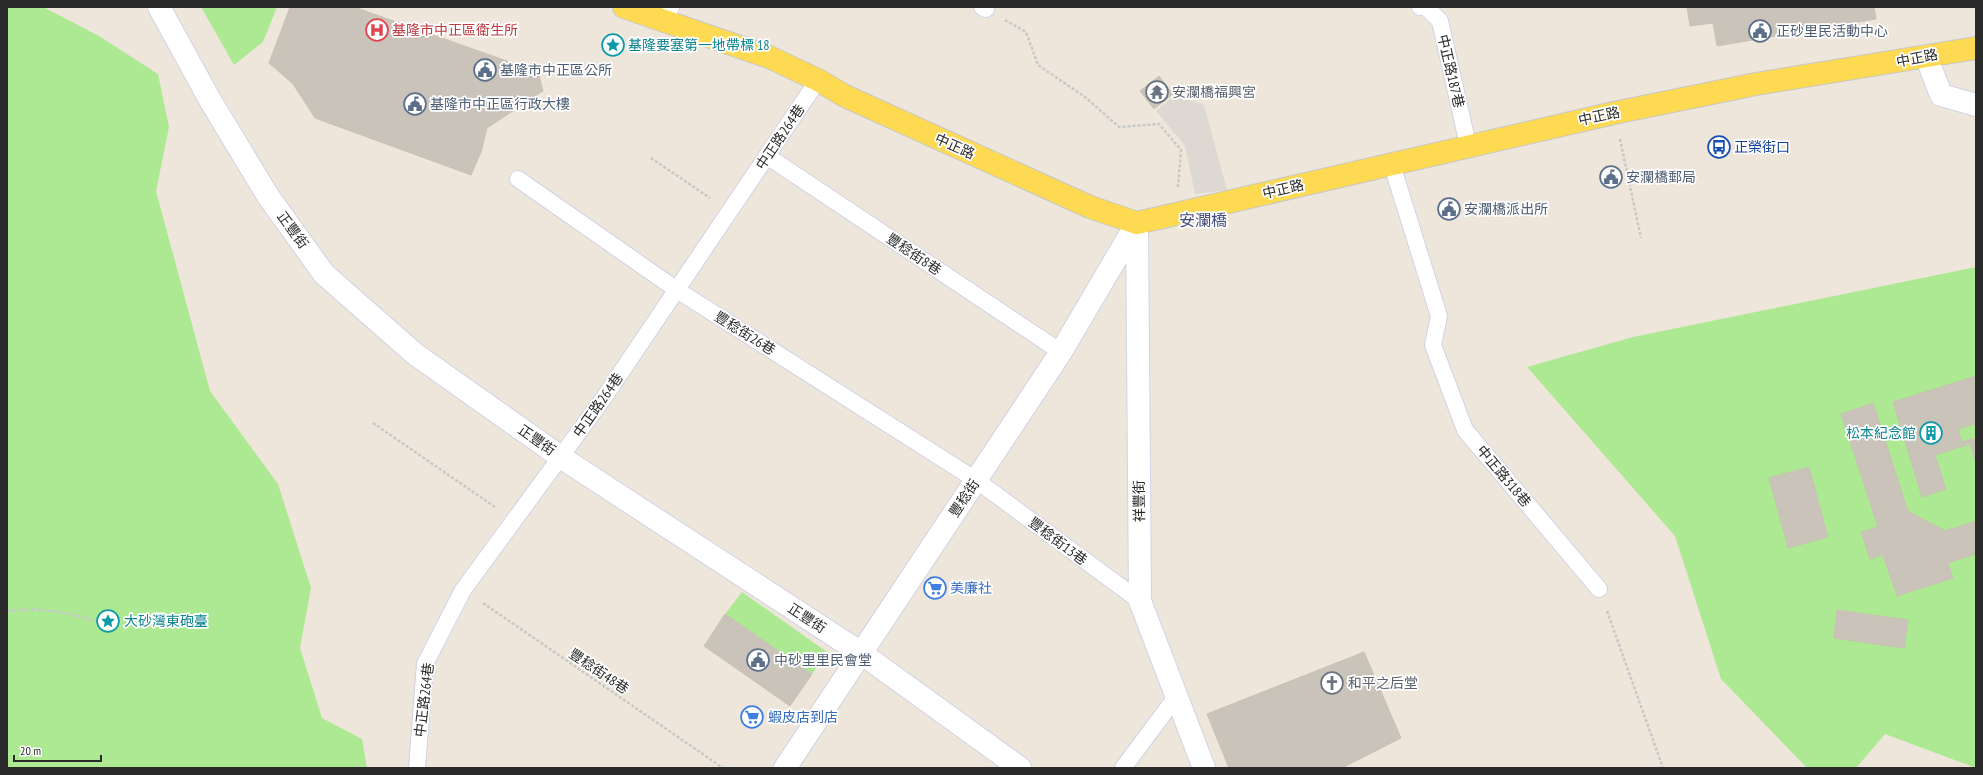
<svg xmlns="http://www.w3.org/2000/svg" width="1983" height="775" font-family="'PT Sans Narrow','Noto Sans TC',sans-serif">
  <rect width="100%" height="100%" fill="#eee6db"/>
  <!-- green -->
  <path fill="#ade992" d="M 7,7 L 43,7 L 99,36 L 158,74 L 169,127 L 156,191 L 210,391 L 278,484 L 311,588 L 300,648 L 322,718 L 362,739 L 367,768 L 7,768 Z
    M 201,7 L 277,7 L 263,42 L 234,65 Z
    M 1976,267 L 1976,768 L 1885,734 L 1856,768 L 1807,768 L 1721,679 L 1675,536 L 1527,367 L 1633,337 Z
    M 742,592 L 827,652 L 812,674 L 725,614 Z"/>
  <!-- plaza -->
  <path fill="#ddd9d2" d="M 1175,95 L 1204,105 L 1227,190 L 1195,194 L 1185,146 L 1156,111 Z"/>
  <!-- building -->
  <path fill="#c9c3ba" stroke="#c9c2b4" d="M 290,7 L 354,7 L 538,72 L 543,91 L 487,128 L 481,152 L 471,175 L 315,118 L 293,84 L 269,63 Z
    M 1687,7 L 1874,7 L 1876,19 L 1717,46 L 1713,23 L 1690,26 Z
    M 1159,76 L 1173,94 L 1154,109 L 1140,91 Z
    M 1976,376 L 1976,428 L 1974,424 L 1958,429 L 1962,442 L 1976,438 L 1976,463 L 1970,444 L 1935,455 L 1946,489 L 1922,497 L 1893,402 Z
    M 1873,403 L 1908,511 L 1945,531 L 1976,521 L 1976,554 L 1948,563 L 1953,578 L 1897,596 L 1883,555 L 1870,559 L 1861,532 L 1878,527 L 1841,414 Z
    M 1809,467 L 1828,537 L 1788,548 L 1769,478 Z
    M 1837,610 L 1908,620 L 1904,648 L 1834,638 Z
    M 725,614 L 812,674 L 790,706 L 704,646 Z
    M 1364,652 L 1401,738 L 1342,768 L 1229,768 L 1207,714 Z"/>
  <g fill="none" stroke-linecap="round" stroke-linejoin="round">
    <!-- lane casing -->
    <g stroke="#d0d3e4" stroke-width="18">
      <path id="lane" d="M 982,7 L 986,9
        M 1420,7 L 1426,7 L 1440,21 L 1468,145
        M 666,22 L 671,7
        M 767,156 L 1061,352
        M 1392,165 L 1439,316 L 1433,345 L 1465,430 L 1599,589
        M 518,179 L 677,290 L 976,480 L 1140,601
        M 417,768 L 425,664 L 463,590 L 603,399 L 818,80
        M 1123,768 L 1176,697"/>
    </g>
    <!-- street casing -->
    <g stroke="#d0d3e4" stroke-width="24">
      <path id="street" d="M 1926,56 L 1941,95 L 1976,105
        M 785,768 L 1061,352 L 1137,223"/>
    </g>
    <!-- secondary casing -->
    <g stroke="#d0d3e4" stroke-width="24">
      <path id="secondary" d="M 159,7 L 210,100 L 268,196 L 324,274 L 415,354 L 562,458 L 861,653 L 1020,768
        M 1137,223 L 1140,601 L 1204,768"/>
    </g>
    <!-- primary casing -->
    <g stroke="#c8c8c8" stroke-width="24">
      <path id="primary" d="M 624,7 L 769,57 L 818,80 L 845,96 L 1090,207 L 1137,223 L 1614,113 L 1756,84 L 1976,48"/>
    </g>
    <!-- path -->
    <path stroke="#c8c8c8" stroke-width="2.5" stroke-dasharray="3 2" stroke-linecap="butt" d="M 1005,20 L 1026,32 L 1038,65 L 1085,97 L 1119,127 L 1159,124 L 1181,150 L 1178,187
      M 1620,139 L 1641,238
      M 651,158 L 710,198
      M 373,423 L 495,507
      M 483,603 L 723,768
      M 7,611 C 43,607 72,612 105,625
      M 1607,611 L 1663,768"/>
    <!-- lane -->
    <use href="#lane" stroke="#fff" stroke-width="16"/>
    <!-- street -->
    <use href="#street" stroke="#fff" stroke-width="22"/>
    <!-- secondary -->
    <use href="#secondary" stroke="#fff" stroke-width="22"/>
    <!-- primary -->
    <use href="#primary" stroke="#fdda51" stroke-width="22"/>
  </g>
  <!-- icons -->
  <defs>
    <g id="hospital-ring" transform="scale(1.15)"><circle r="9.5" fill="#fff" stroke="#e0444e" stroke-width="1.5"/><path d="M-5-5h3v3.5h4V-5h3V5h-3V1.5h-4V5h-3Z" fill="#e0444e"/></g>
    <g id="civic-ring" transform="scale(1.15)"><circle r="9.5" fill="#fff" stroke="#5c6f8a" stroke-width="1.5"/><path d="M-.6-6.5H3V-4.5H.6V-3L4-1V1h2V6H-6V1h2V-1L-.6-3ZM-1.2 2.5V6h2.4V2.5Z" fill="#5c6f8a"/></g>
    <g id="sight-ring" transform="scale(1.15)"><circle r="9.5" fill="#fff" stroke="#0f9aa8" stroke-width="1.5"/><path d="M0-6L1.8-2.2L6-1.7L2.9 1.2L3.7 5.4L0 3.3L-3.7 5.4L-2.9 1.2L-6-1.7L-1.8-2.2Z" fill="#0f9aa8"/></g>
    <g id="temple-ring" transform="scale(1.15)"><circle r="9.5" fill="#fff" stroke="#6b7280" stroke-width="1.5"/><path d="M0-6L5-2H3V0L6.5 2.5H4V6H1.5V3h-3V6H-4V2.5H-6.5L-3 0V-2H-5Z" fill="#6b7280"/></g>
    <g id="bus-ring" transform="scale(1.15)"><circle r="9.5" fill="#fff" stroke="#1a4fb4" stroke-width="1.5"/><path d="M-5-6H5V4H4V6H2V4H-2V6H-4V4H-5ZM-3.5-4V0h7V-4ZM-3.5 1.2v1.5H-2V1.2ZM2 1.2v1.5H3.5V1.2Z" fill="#1a4fb4"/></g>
    <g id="building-ring" transform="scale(1.15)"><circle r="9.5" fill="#fff" stroke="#0f9aa8" stroke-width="1.5"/><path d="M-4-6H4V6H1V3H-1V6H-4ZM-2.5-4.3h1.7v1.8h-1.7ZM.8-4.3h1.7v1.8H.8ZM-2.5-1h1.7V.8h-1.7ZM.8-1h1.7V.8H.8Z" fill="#0f9aa8"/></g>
    <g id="supermarket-ring" transform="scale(1.15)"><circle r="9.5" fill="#fff" stroke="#3f7fe0" stroke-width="1.5"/><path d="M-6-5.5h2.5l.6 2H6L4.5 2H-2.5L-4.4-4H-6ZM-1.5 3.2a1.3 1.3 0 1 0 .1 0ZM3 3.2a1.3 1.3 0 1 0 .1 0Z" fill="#3f7fe0"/></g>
    <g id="church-ring" transform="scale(1.15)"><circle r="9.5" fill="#fff" stroke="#6b7280" stroke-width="1.5"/><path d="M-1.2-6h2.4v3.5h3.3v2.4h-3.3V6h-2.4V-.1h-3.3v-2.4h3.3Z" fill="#6b7280"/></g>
  </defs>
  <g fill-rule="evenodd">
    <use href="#hospital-ring" x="377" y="30"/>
    <use href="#civic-ring" x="1760" y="31"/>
    <use href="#sight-ring" x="613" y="45"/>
    <use href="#civic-ring" x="485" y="70"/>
    <use href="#temple-ring" x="1157" y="92"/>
    <use href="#civic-ring" x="415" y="104"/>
    <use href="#bus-ring" x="1719" y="147"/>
    <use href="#civic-ring" x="1611" y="177"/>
    <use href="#civic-ring" x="1449" y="209"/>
    <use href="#building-ring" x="1931" y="433"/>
    <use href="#supermarket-ring" x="935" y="588"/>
    <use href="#sight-ring" x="108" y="621"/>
    <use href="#civic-ring" x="758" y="660"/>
    <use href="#church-ring" x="1332" y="683"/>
    <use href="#supermarket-ring" x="752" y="717"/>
  </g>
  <g text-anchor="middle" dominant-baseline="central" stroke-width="3.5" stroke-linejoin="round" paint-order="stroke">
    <!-- health labels -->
    <g font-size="14" fill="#be3a42" stroke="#fff" text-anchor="start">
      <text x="392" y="30">基隆市中正區衛生所</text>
    </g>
    <!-- service labels -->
    <g font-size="14" fill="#4e5e75" stroke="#fff" text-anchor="start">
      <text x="1776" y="31">正砂里民活動中心</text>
      <text x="500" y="70">基隆市中正區公所</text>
      <text x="430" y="104">基隆市中正區行政大樓</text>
      <text x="1626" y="177">安瀾橋郵局</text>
      <text x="1464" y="209">安瀾橋派出所</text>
      <text x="774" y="660">中砂里里民會堂</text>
    </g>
    <!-- culture labels -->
    <g font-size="14" fill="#0d838f" stroke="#fff" text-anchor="start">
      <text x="628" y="45">基隆要塞第一地帶標 18</text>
      <text x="1916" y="433" text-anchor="end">松本紀念館</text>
      <text x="124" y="621">大砂灣東砲臺</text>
    </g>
    <!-- street labels -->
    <g font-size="14" fill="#2a2a2a" stroke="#fff">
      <text transform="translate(1917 58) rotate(-11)">中正路</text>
      <text transform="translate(1451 71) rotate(77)">中正路187巷</text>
      <text transform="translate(1599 116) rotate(-12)">中正路</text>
      <text transform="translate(780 137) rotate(-56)">中正路264巷</text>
      <text transform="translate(955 146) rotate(24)">中正路</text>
      <text transform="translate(1283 189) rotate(-13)">中正路</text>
      <text transform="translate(293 230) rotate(54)">正豐街</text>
      <text transform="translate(914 254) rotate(34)">豐稔街8巷</text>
      <text transform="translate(745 333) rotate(32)">豐稔街26巷</text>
      <text transform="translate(598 405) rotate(-55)">中正路264巷</text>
      <text transform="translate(537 440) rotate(35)">正豐街</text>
      <text transform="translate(1504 476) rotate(50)">中正路318巷</text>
      <text transform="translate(964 498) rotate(-56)">豐稔街</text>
      <text transform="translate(1139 501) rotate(-91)">祥豐街</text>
      <text transform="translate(1058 541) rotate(37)">豐稔街13巷</text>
      <text transform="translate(807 618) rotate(33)">正豐街</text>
      <text transform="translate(599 671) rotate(34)">豐稔街48巷</text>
      <text transform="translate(424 700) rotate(-83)">中正路264巷</text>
    </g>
    <!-- worship labels -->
    <g font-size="14" fill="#5b616d" stroke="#fff" text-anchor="start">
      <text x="1172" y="92">安瀾橋福興宮</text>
      <text x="1348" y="683">和平之后堂</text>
    </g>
    <!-- transit labels -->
    <g font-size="14" fill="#164399" stroke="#fff" text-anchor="start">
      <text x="1734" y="147">正榮街口</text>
    </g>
    <!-- shop labels -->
    <g font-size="14" fill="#366cbe" stroke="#fff" text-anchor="start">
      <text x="950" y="588">美廉社</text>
      <text x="768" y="717">蝦皮店到店</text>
    </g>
    <!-- quarter labels -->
    <g font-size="16" fill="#464f7f" stroke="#fff">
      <text x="1203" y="220">安瀾橋</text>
    </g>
  </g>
  <!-- border -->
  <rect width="1983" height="775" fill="none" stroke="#2a2a2a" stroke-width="16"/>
  <!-- scale -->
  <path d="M14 755v6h87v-6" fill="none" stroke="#2a2a2a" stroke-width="2"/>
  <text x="20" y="755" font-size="12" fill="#2a2a2a" stroke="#ffffff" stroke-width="3" paint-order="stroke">20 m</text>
</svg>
